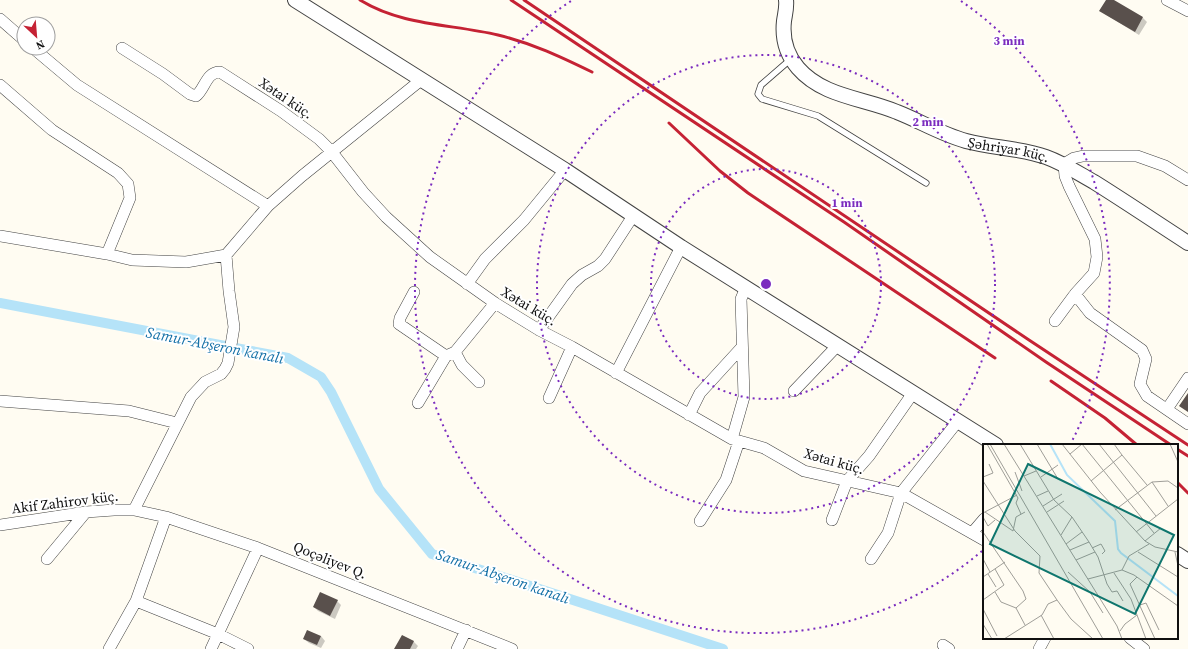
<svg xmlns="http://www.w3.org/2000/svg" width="1188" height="649" font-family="'Source Serif 4',serif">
  <rect width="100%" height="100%" fill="#fffcf2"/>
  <!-- shadow -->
  <path fill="#0003" d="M 1107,0 L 1112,0 L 1143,18 L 1147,22 L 1139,35 L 1105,14 L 1100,10 Z
    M 337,601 L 341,605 L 335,619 L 318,611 L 314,607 Z
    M 321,636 L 325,641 L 321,648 L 309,643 L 304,639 Z
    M 403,636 L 414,642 L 418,646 L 416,649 L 396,649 Z"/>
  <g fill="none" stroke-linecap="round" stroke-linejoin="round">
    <!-- canal -->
    <path stroke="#b5e3f8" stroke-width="10" d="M 0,303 L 288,358 L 321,377 L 331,392 L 379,489 L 432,554 L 723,649"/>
  </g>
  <!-- building -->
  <path fill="#59504c" d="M 1106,0 L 1114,0 L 1143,17 L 1135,32 L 1099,11 Z
    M 1188,393 L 1188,412 L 1179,406 Z
    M 320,592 L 338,600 L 330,616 L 313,607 Z
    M 307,630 L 321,636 L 317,645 L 303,639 Z
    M 402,635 L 414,641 L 410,649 L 394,649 Z"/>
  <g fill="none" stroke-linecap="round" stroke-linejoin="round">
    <!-- service casing -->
    <g stroke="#434343" stroke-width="7">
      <path id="service" d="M 791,59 L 761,85 L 758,94 L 762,99 L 818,116 L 926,183"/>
    </g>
    <!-- minor casing -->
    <g stroke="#434343" stroke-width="12">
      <path id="minor" d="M 1167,0 L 1188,11
        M 0,19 L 24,40
        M 33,48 L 77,85 L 268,206
        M 122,48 L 163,74 L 190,94 L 196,96 C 205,89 206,72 220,72 L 281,111 L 319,139 L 331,151 L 363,192 L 386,217 L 430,257 L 495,303 L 539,330 L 572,347 L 732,439 L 764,448 L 804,471 L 901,493 L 984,540
        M 0,85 L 52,130 L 118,173 L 128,184 L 130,198 L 107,254
        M 0,236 L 107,254 L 132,260 L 186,262 L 226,255
        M 467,284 L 485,259 L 524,220 L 565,170
        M 414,292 L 400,318 L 399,324 L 446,356 L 455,352 L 495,303
        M 1075,294 L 1090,313 L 1142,350 L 1146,359 L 1140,384 L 1147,396 L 1188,424
        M 1055,321 L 1075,294 L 1094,273 L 1097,257 L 1095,239 L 1069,186 L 1065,176 L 1064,164 L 1074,158 L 1083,156 L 1137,156 L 1165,166 L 1188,180
        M 539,330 L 572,284 L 582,275 L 598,266 L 605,259 L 633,216
        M 455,352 L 462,365 L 479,382
        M 616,373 L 681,247
        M 794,391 L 838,345
        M 549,398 L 572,347
        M 0,401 L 129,411 L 177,423
        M 418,403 L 446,356
        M 1167,409 L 1188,378
        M 689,415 L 700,393 L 742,347
        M 732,439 L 744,397 L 741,299 L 746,287
        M 134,510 L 191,397 L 205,382 L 221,374 L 225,369 L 228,363 L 234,327 L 229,291 L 226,255 L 268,206 L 302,176 L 421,80
        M 832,520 L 847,481 L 869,456 L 913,393
        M 700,521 L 726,480 L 739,441
        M 0,525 L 86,512 L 114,510 L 134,510 L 166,517 L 258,548 L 512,649
        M 972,533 L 984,519
        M 47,559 L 86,512
        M 871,559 L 888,533 L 901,493 L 958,421
        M 136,601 L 218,634 L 248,649
        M 1130,638 L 1144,649
        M 943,645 L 949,649
        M 109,649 L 136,601 L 166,517
        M 211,649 L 258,548
        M 457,649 L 466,630
        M 1039,649 L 1045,638"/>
    </g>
    <!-- tertiary casing -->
    <g stroke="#434343" stroke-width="16">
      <g id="tertiary">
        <path d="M 295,0 L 565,170 L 681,247 L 996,445"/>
        <path id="s1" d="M 786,0 C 787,7 785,14 784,21 C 782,39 786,54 798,68 C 823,97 864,98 897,112 C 920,121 941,134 966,141 C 992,148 1021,148 1046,157 C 1063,163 1078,173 1094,182 C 1126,202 1157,223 1188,243"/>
        <path d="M 1177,554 L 1188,561"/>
      </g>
    </g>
    <!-- service -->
    <use href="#service" stroke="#fff" stroke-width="5.5"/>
    <!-- minor -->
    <use href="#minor" stroke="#fff" stroke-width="11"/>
    <!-- tertiary -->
    <use href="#tertiary" stroke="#fff" stroke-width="14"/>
    <!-- rail -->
    <path stroke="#c52234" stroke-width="3" d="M 360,0 C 402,26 452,24 498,35 C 534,44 559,56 592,72
      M 511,0 L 844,222 L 1046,362 L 1171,445
      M 524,0 L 1029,340 L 1188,445
      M 669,123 L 720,171 L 748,193 L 995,358
      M 1051,381 L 1105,418 L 1137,445
      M 1177,449 L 1188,456
      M 1177,482 L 1188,493"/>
  </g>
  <!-- distance rings -->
  <g fill="none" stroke="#7b2cbf" stroke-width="2" stroke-dasharray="2 4">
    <circle cx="766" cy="284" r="115"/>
    <circle cx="766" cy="284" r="229"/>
    <path d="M982 551A344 344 0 1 1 571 1M961 1A344 344 0 0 1 1071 443"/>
  </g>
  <g text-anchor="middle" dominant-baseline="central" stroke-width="4" stroke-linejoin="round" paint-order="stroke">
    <!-- street labels -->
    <g font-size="14" fill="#101010" stroke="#fff">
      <text transform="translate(286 98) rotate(34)">Xətai küç.</text>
      <text stroke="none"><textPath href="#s1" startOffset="300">Şəhriyar küç.</textPath></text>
      <text transform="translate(529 306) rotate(31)">Xətai küç.</text>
      <text transform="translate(834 461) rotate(16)">Xətai küç.</text>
      <text transform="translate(65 502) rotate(-7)">Akif Zahirov küç.</text>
      <text transform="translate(330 560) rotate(22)">Qoçəliyev Q.</text>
    </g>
    <!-- water labels -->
    <g font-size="15" font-style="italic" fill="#1470a7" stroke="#fff">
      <text transform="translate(215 345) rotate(11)">Samur-Abşeron kanalı</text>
      <text transform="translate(503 576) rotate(19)">Samur-Abşeron kanalı</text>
    </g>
  </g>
  <!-- overview -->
  <g transform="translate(983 444)">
    <rect width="195" height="195" fill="#fffcf2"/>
    <path fill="none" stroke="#b5e3f8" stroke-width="2" d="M 67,0 L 84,31 L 132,77 L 135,105 L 138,109 L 195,152"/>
    <path fill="none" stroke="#9f9e98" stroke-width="1" d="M 4,0 L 35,54 L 33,59 L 38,70M 7,0 L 120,195M 21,0 L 134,182 L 139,195M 37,0 L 71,56 L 89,73 L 106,98 L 115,113 L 124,140 L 129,148 L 134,147 L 140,157M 54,0 L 75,35M 79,0 L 117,48 L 162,97 L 172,103 L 195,108M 99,0 L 171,89M 116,0 L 173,72M 187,0 L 195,18M 87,10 L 99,0M 139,11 L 164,41M 32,28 L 39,47M 41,32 L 53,27M 0,33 L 10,29 L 6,20M 58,33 L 75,21M 0,37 L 32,87 L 57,112 L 56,129 L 74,156 L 88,175 L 110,195M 108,37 L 139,11 L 131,0M 169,38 L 185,62M 54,52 L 65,47M 60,62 L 79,50M 132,66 L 169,38 L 185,37 L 195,44M 2,68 L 30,87 L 33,73 L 42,68M 64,68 L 81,57M 0,69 L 34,51M 0,73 L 5,82 L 12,76M 0,88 L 40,147 L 43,155 L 33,164 L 42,181M 153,88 L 195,55M 78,91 L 89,73M 162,97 L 178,84M 83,100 L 99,88M 109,104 L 118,100 L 122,107 L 119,110M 87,106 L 106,98M 155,108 L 195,133M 192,108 L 195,122M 0,115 L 7,128M 93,116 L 112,108M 139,126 L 151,131 L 195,162M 85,128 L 107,148 L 120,169M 131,129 L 148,155 L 163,195M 5,130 L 13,143M 0,133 L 22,118M 154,133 L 147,140 L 172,195M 105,135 L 139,126 L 146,112 L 166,100M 12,148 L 18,158 L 33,164M 0,156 L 21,141 L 12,125M 157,161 L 163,159 L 176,186M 0,165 L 14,192M 58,171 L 71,195M 0,180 L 9,195M 137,187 L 142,180 L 154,171M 21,195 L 59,171 L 65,160 L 74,156"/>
    <path fill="#0f766e" fill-opacity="0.15" stroke="#0f766e" stroke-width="2" d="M 45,20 L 191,91 L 152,170 L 7,100 Z"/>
    <rect width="195" height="195" fill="none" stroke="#101010" stroke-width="2"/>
  </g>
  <circle cx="766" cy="284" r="6" fill="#7b2cbf" stroke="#fff" stroke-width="2"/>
  <g font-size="12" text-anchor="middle" font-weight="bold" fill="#7b2cbf" stroke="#fff" stroke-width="4" stroke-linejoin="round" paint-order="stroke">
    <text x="1009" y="45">3 min</text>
    <text x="928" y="126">2 min</text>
    <text x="847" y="207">1 min</text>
  </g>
  <!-- north arrow -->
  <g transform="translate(36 36) rotate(154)"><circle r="19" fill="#ffffff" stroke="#9f9f9f"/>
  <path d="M0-3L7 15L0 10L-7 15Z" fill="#c52234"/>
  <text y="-6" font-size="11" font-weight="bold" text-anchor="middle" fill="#101010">N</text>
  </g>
</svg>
